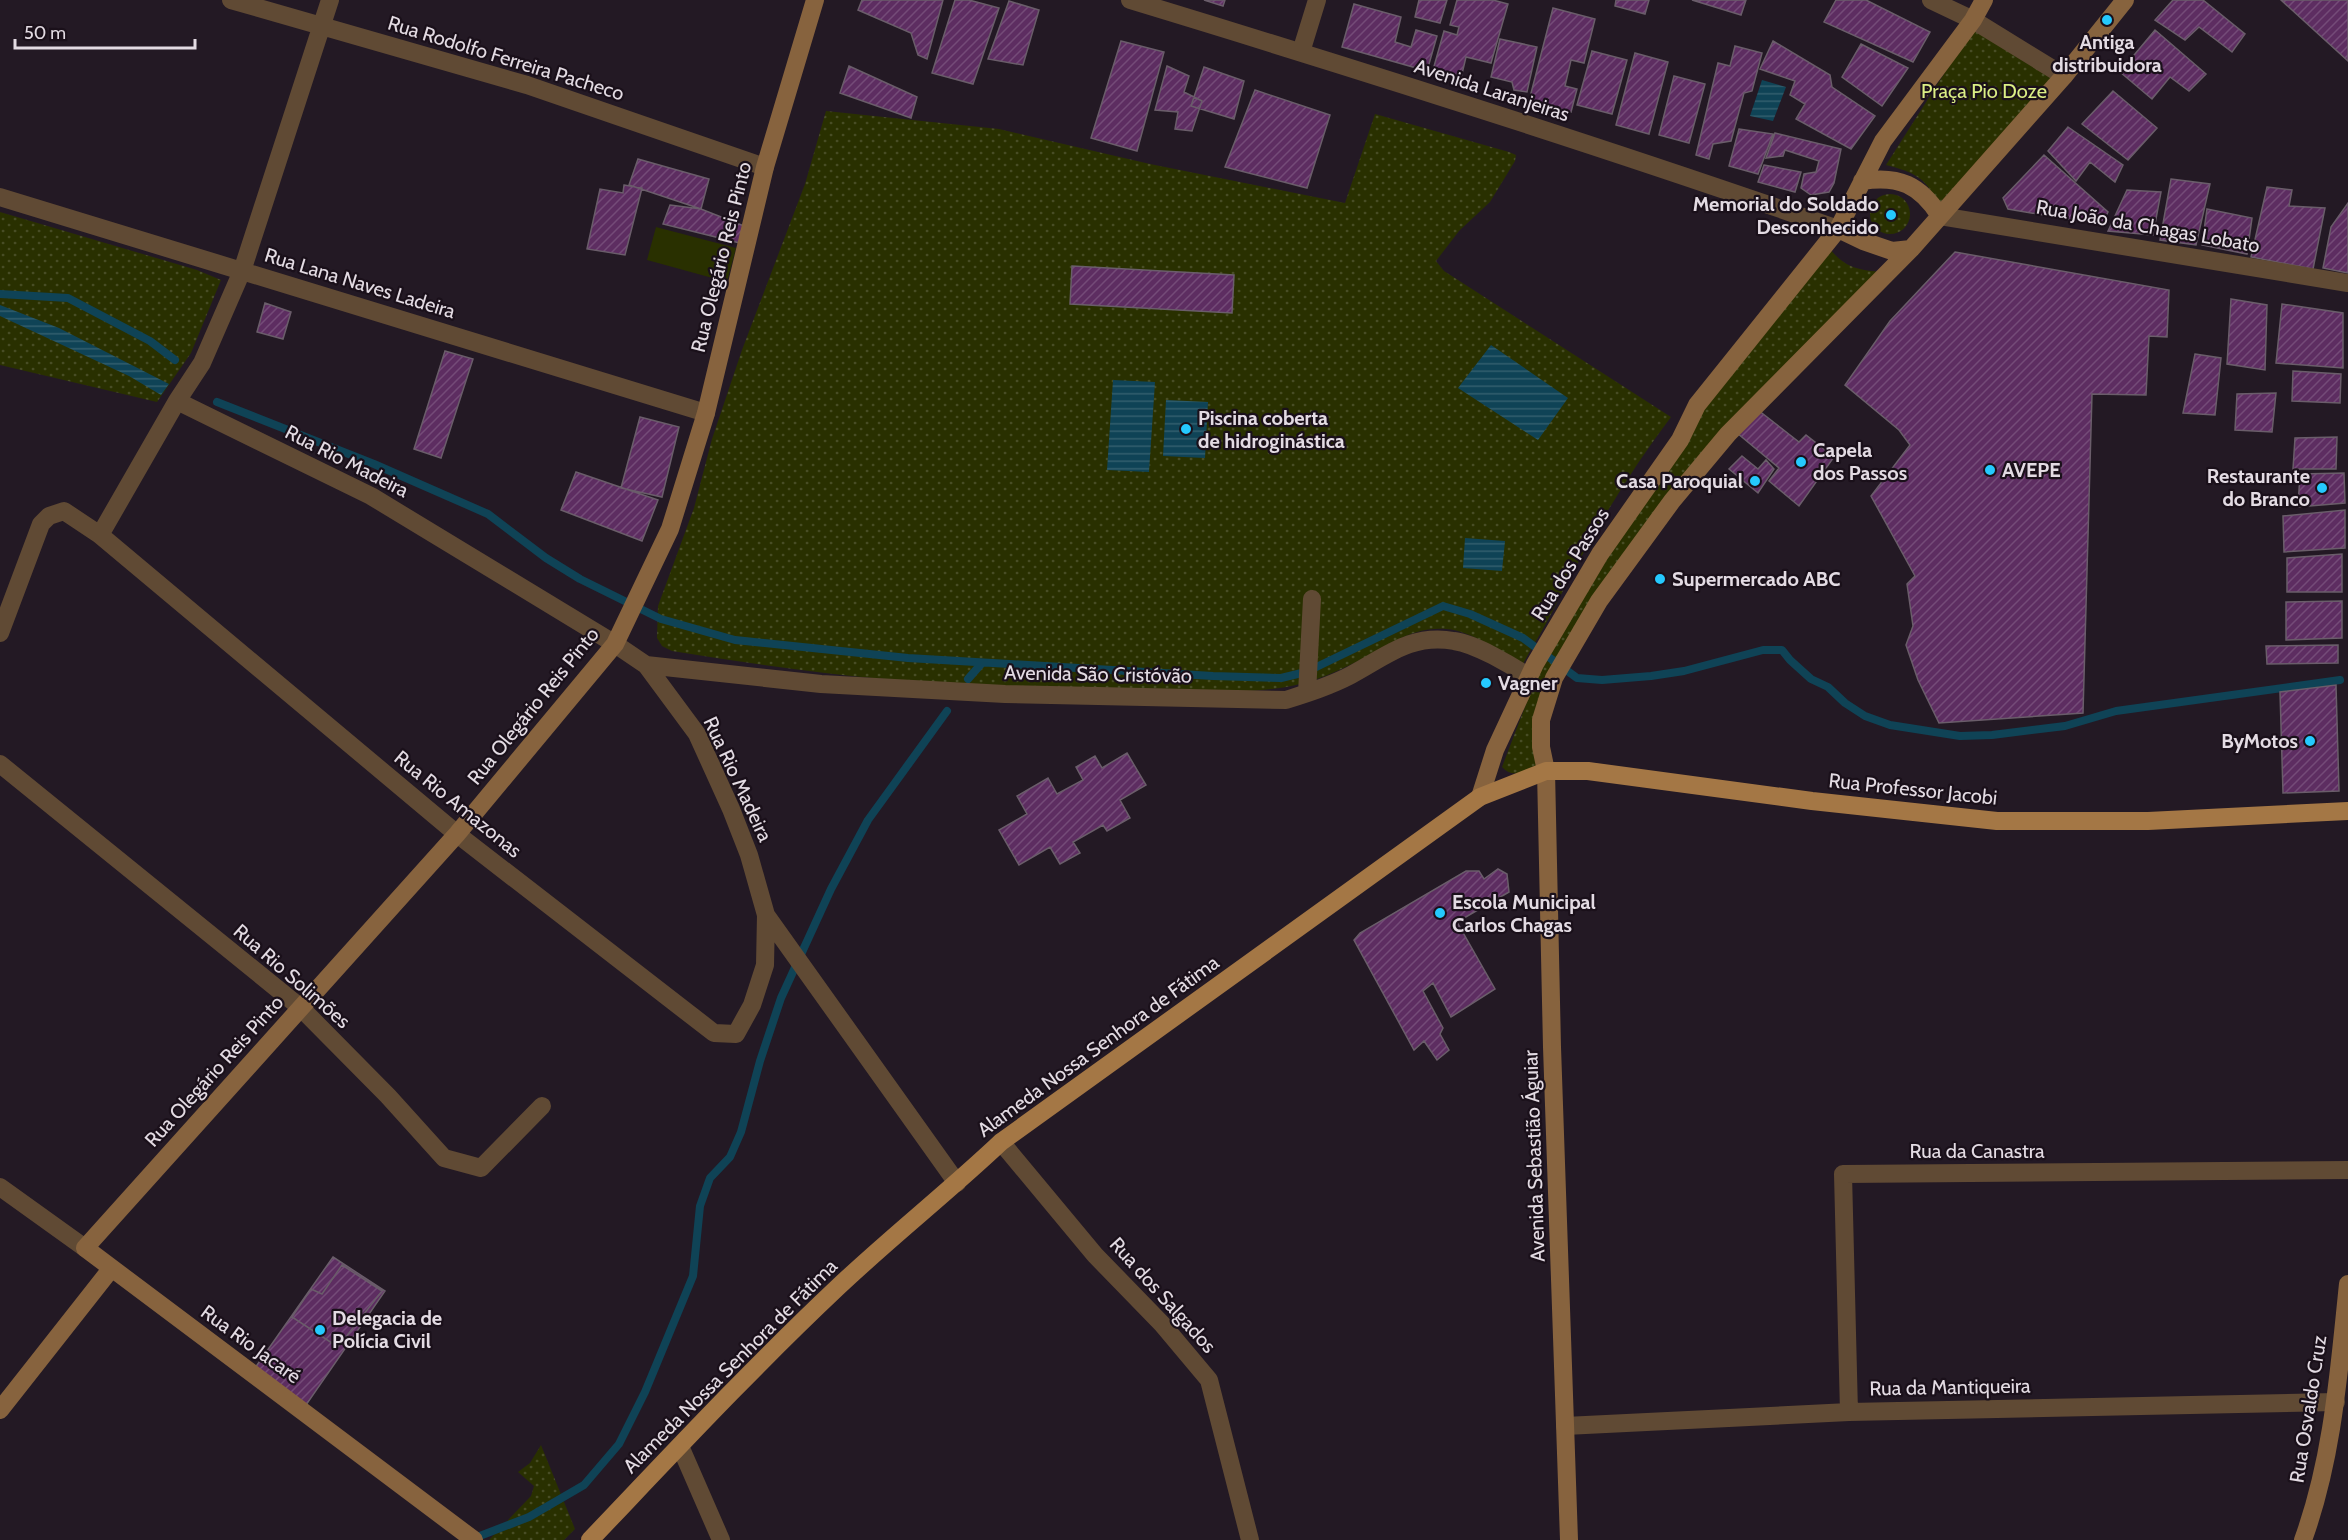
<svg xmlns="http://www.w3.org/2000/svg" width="2348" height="1540" font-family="Cabin,sans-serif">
  <defs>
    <pattern id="park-dots" width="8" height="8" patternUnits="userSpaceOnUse" patternTransform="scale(1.5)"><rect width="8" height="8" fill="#293000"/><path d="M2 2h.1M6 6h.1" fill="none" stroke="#484d25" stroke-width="1.8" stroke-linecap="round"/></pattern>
    <pattern id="water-rules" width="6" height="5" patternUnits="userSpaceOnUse" patternTransform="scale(1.5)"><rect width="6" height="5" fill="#0f4356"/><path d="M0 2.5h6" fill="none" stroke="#325e6e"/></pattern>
    <pattern id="building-hatch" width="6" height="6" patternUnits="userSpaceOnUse" patternTransform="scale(1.5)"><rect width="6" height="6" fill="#5d2d61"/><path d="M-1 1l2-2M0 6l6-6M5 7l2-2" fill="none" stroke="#744b78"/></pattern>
  </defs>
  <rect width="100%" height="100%" fill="#231924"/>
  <!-- grass -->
  <path fill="#293000" d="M 656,227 L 736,248 L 727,282 L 647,260 Z"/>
  <!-- park -->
  <path fill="url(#park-dots)" d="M 1974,27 L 2055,78 L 1938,205 C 1927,177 1913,172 1886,165 Z
    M 826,111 L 999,129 L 1150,164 L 1345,203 L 1375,114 L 1509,152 L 1516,155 L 1515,161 L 1490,202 L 1459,231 L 1436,261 L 1444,271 L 1671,417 C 1624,479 1586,545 1551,614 C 1542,632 1531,648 1522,666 C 1500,652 1473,631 1446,629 C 1412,626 1386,647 1358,661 C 1331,675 1303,686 1272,689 C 1217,695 1160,691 1105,689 C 1011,687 918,684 825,673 C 774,667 723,659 672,651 L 662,646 L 657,638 L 658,606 L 694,508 L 712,439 L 742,350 L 805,184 Z
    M1870 214a20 20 0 1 1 40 0a20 20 0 1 1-40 0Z
    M 0,212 L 197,270 L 221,280 L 191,353 L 157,402 L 0,365 Z
    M 1830,249 C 1845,268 1859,270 1882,272 L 1723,434 L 1550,682 L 1539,764 C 1525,770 1514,780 1502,767 L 1538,673 L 1697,411 Z
    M 541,1445 L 575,1529 L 564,1540 L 489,1540 L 531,1496 L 534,1486 L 518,1472 L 530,1463 Z"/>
  <!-- water -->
  <path fill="url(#water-rules)" d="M 1762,80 L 1786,87 L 1773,121 L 1750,116 Z
    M 0,305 L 59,328 L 169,384 L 161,395 L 129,376 L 0,316 Z
    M 1491,345 L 1568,398 L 1538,440 L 1458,388 Z
    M 1113,380 L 1155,382 L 1149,472 L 1107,470 Z
    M 1166,400 L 1208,402 L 1205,458 L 1163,456 Z
    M 1465,538 L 1505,541 L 1502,571 L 1463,568 Z"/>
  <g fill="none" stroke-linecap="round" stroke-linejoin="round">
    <!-- stream -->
    <path stroke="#0f4356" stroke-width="8" d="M 0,294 L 68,298 L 150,341 L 175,360
      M 217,402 L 374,464 L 488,514 L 546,558 L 580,579 L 661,619 L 735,640 L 908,658 L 1213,676 L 1281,678 L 1306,672 L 1443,606 L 1470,614 L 1523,638 L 1577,678 L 1602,680 L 1651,676 L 1684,671 L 1763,650 L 1782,650 L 1790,660 L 1811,679 L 1828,687 L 1845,703 L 1865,716 L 1890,725 L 1960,736 L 1992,735 L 2065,726 L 2116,711 L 2340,680
      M 968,679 L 982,663
      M 472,1539 L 529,1517 L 584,1485 L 619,1444 L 645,1392 L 693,1276 L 700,1206 L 710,1178 L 730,1157 L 741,1132 L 760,1061 L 781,998 L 831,889 L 868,820 L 947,711"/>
  </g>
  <!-- building -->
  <path fill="url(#building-hatch)" stroke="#6a5d6a" stroke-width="1.5" d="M 862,0 L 943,0 L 927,59 L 918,55 L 911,33 L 858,10 Z
    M 955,0 L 969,0 L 999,8 L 973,84 L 932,73 Z
    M 1204,0 L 1225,0 L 1223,6 Z
    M 1419,0 L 1447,0 L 1440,23 L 1415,17 Z
    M 1457,0 L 1493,0 L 1508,4 L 1491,63 L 1466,57 L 1461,78 L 1433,70 L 1444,31 L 1457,35 L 1459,27 L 1450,25 Z
    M 1616,0 L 1649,0 L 1645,14 L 1615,6 Z
    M 1692,0 L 1746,0 L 1741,15 Z
    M 1836,0 L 1866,0 L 1930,32 L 1913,62 L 1824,22 Z
    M 2173,0 L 2203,0 L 2245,34 L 2232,52 L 2199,27 L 2185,40 L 2155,20 Z
    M 2281,0 L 2348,0 L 2348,61 Z
    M 1009,1 L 1039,10 L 1023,65 L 988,59 Z
    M 1354,4 L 1401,17 L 1395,42 L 1411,47 L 1416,30 L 1437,36 L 1427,71 L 1342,47 Z
    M 1553,8 L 1595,19 L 1584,63 L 1571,60 L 1565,86 L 1577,89 L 1571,112 L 1529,101 Z
    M 2155,30 L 2206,74 L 2189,91 L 2170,77 L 2152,99 L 2120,72 Z
    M 1500,39 L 1537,47 L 1527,92 L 1514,90 L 1512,82 L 1491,77 Z
    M 1121,41 L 1164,52 L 1137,151 L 1091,138 Z
    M 1773,41 L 1830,75 L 1832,87 L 1875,116 L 1851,149 L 1796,119 L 1805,104 L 1790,95 L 1795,81 L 1760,69 Z
    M 1861,44 L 1908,68 L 1882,106 L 1842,77 Z
    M 1735,46 L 1762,53 L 1752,91 L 1744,93 L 1731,141 L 1713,144 L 1709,159 L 1696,155 L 1718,63 L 1730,66 Z
    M 1592,51 L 1627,60 L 1612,114 L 1577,105 Z
    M 1635,53 L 1668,62 L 1649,134 L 1616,125 Z
    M 849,66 L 917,97 L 911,118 L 840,93 Z
    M 1167,66 L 1189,76 L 1184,92 L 1202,101 L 1192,131 L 1175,129 L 1178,112 L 1155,110 Z
    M 1204,67 L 1244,81 L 1234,119 L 1191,106 Z
    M 1674,76 L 1705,84 L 1689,143 L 1659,135 Z
    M 1255,90 L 1330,115 L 1307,188 L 1225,167 Z
    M 2113,91 L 2157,128 L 2128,160 L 2082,124 Z
    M 2068,127 L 2123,165 L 2115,182 L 2090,162 L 2076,181 L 2048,151 Z
    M 1739,129 L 1773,134 L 1758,174 L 1729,166 Z
    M 1775,133 L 1841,149 L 1834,183 L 1829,192 L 1811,195 L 1801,188 L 1804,174 L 1816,172 L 1819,161 L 1785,150 L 1783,156 L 1766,158 Z
    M 2044,155 L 2108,212 L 2102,225 L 2008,209 L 2003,198 Z
    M 638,159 L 709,179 L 701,209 L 629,185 Z
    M 1764,165 L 1801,172 L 1795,192 L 1758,182 Z
    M 2171,179 L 2210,184 L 2196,245 L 2160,240 Z
    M 624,185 L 642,188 L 625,255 L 587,249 L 600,189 L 623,193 Z
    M 2267,187 L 2292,190 L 2289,206 L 2325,208 L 2313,269 L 2251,257 Z
    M 2127,190 L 2161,192 L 2153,235 L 2108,231 Z
    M 2348,203 L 2348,273 L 2323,268 L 2331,227 Z
    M 670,205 L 701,209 L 744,226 L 740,243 L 663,224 Z
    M 2207,209 L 2252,218 L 2247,254 L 2202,245 Z
    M 1955,252 L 2169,290 L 2167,337 L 2149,336 L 2146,395 L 2092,394 L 2083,713 L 1939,723 L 1918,680 L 1906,645 L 1913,626 L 1907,584 L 1915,576 L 1871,496 L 1910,445 L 1899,430 L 1845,385 L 1890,321 Z
    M 1072,266 L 1234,275 L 1232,313 L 1070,304 Z
    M 2231,299 L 2267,305 L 2265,370 L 2227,364 Z
    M 265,303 L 291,312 L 283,339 L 257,332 Z
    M 2282,304 L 2343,313 L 2343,368 L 2276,363 Z
    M 445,351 L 473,359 L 441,458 L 414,449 Z
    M 2195,354 L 2221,358 L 2215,415 L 2183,413 Z
    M 2293,371 L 2341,374 L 2340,403 L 2292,401 Z
    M 2276,393 L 2272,432 L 2235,430 L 2237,394 Z
    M 1758,410 L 1799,442 L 1806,435 L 1834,457 L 1799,506 L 1769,481 L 1779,468 L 1737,433 Z
    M 640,417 L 679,427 L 662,497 L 621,488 Z
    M 2337,437 L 2336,469 L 2293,469 L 2295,438 Z
    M 1742,456 L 1758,469 L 1766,460 L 1774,469 L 1758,493 L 1729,469 Z
    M 576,472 L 658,500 L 642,541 L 561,510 Z
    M 2344,473 L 2345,503 L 2298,507 L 2300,474 Z
    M 2345,510 L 2345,548 L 2284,552 L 2283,516 Z
    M 2342,554 L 2342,592 L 2287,592 L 2287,558 Z
    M 2342,601 L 2342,638 L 2286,640 L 2286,602 Z
    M 2338,645 L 2338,663 L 2267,664 L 2266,646 Z
    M 2336,685 L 2339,791 L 2283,793 L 2280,692 Z
    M 1127,753 L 1146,785 L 1120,800 L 1130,818 L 1107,831 L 1103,825 L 1073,842 L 1080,853 L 1060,864 L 1050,847 L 1019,865 L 999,830 L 1027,814 L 1017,796 L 1048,778 L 1057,794 L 1083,780 L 1076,767 L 1095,756 L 1102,768 Z
    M 1498,869 L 1507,874 L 1509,892 L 1457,922 L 1495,989 L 1451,1017 L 1433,983 L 1423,991 L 1443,1028 L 1440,1034 L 1449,1050 L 1437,1060 L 1424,1041 L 1414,1050 L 1354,940 L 1360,933 L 1466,871 L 1479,871 L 1484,879 Z
    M 333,1257 L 385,1291 L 306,1405 L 255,1368 Z
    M 342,1265 L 382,1291 L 338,1347 L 292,1317 L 311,1289 L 322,1294 Z"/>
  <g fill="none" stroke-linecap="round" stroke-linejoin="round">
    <!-- street -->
    <path stroke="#604a34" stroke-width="18" d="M 231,0 L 527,85 L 765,167
      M 1130,0 C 1367,72 1604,147 1838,229
      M 1931,0 L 1973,20 L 2064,76
      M 1301,52 L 1317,0
      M 0,197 L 706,413
      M 1940,216 L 2348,283
      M 177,401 L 371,496 L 615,644 L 646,665 L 697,734 L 731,809 L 749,855 L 766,915 L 957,1183
      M 100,535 L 177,401 L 202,363 L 242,271 L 330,0
      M 0,633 L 41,524 L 49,516 L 64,511 L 100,535 L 457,834 L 714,1033 L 736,1034 L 752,1005 L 765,965 L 766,915
      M 646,665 L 821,684 L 1005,694 L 1286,700 C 1308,693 1330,686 1351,675 C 1385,657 1411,633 1454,641 C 1476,644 1511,665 1529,677
      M 1307,693 L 1312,599
      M 0,764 L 301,1008 L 388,1096 L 444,1158 L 481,1168 L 542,1106
      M 1001,1142 L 1095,1255 L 1162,1324 L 1209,1380 L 1250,1540
      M 0,1187 L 85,1248
      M 1849,1412 L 1843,1174 L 2348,1170
      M 1565,1426 L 1849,1412 L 2336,1402
      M 680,1446 L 721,1540"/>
    <!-- secondary -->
    <path stroke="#87633e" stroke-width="18" d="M 1862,181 C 1899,175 1920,185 1940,216
      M 1838,229 L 1863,241 L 1892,251 L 1911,249
      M 1480,797 L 1495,750 L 1535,664 L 1600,554 L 1680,440 L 1697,405 L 1838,229 L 1883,141 L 1973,20 L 1984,0
      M 0,1410 L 111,1269
      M 474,1540 L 85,1248 L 457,834 L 615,644 L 670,529 L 706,413 L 765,167 L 815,0
      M 1569,1540 L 1552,1047 L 1546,771 L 1541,747 L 1541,720 L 1554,678 L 1599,601 L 1672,501 L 1728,434 L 1911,249 L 2064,76 L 2125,0
      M 2303,1540 C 2333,1458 2339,1370 2348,1284"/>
    <!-- primary -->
    <path stroke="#a47745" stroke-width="18" d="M 590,1540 C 671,1455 752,1368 838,1287 C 891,1237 948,1192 1001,1142 L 1480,797 L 1546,771 L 1588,771 L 1812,801 L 1997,821 L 2148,821 L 2348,811"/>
  </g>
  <!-- markers -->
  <g fill="#25c9fe" stroke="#1a101a" stroke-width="2">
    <circle cx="2107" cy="20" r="6"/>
    <circle cx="1891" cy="215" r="6"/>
    <circle cx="1186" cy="429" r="6"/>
    <circle cx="1801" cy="462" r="6"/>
    <circle cx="1990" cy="470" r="6"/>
    <circle cx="1755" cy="481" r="6"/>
    <circle cx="2322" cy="488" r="6"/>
    <circle cx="1660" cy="579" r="6"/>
    <circle cx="1486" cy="683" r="6"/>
    <circle cx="2310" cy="741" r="6"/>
    <circle cx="1440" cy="913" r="6"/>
    <circle cx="320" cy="1330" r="6"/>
  </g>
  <g text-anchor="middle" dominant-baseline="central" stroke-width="4.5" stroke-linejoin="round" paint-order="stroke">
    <!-- poi labels -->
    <g font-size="20" font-weight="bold" fill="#e3dbe3" stroke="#1a101a" text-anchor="start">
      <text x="2107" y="42" text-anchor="middle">Antiga<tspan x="2107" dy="23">distribuidora</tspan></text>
      <text x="1879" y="204" text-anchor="end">Memorial do Soldado<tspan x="1879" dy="23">Desconhecido</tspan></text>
      <text x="1198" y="418">Piscina coberta<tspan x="1198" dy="23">de hidroginástica</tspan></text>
      <text x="1813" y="450">Capela<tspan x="1813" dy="23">dos Passos</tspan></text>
      <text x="2002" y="470">AVEPE</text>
      <text x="2310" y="476" text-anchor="end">Restaurante<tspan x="2310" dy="23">do Branco</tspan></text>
      <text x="1743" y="481" text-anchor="end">Casa Paroquial</text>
      <text x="1672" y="579">Supermercado ABC</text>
      <text x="1498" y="683">Vagner</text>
      <text x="2298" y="741" text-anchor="end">ByMotos</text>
      <text x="1452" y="902">Escola Municipal<tspan x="1452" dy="23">Carlos Chagas</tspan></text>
      <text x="332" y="1318">Delegacia de<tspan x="332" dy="23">Polícia Civil</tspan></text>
    </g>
    <!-- street labels -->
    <g font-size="20" fill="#e3dbe3" stroke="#1a101a">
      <text transform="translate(506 58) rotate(17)">Rua Rodolfo Ferreira Pacheco</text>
      <text transform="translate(1492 90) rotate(18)">Avenida Laranjeiras</text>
      <text transform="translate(2148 226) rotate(10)">Rua João da Chagas Lobato</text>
      <text transform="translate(721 257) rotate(-76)">Rua Olegário Reis Pinto</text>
      <text transform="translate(360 283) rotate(17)">Rua Lana Naves Ladeira</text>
      <text transform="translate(347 461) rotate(27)">Rua Rio Madeira</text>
      <text transform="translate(1570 564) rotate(-58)">Rua dos Passos</text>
      <text transform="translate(1098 674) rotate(1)">Avenida São Cristóvão</text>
      <text transform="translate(533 706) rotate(-51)">Rua Olegário Reis Pinto</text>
      <text transform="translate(738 779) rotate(65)">Rua Rio Madeira</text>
      <text transform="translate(1913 789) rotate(6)">Rua Professor Jacobi</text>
      <text transform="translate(458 804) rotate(39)">Rua Rio Amazonas</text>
      <text transform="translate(292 976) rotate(41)">Rua Rio Solimões</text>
      <text transform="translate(1098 1046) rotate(-36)">Alameda Nossa Senhora de Fátima</text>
      <text transform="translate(214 1071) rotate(-48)">Rua Olegário Reis Pinto</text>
      <text x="1977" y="1151">Rua da Canastra</text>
      <text transform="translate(1534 1156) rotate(-92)">Avenida Sebastião Águiar</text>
      <text transform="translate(1163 1295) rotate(48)">Rua dos Salgados</text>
      <text transform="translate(251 1344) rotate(36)">Rua Rio Jacaré</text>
      <text transform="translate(730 1366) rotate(-45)">Alameda Nossa Senhora de Fátima</text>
      <text transform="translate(1950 1387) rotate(-1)">Rua da Mantiqueira</text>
      <text transform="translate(2308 1409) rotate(-81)">Rua Osvaldo Cruz</text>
    </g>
    <!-- park labels -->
    <g font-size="20" fill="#dbee85" stroke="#1a101a">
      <text x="1984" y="91">Praça Pio Doze</text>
    </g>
  </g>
  <!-- scale -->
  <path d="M15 39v9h180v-9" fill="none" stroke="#e3dbe3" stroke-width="3"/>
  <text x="24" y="39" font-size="18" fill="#e3dbe3" stroke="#1a101a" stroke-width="4.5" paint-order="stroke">50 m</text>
</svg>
